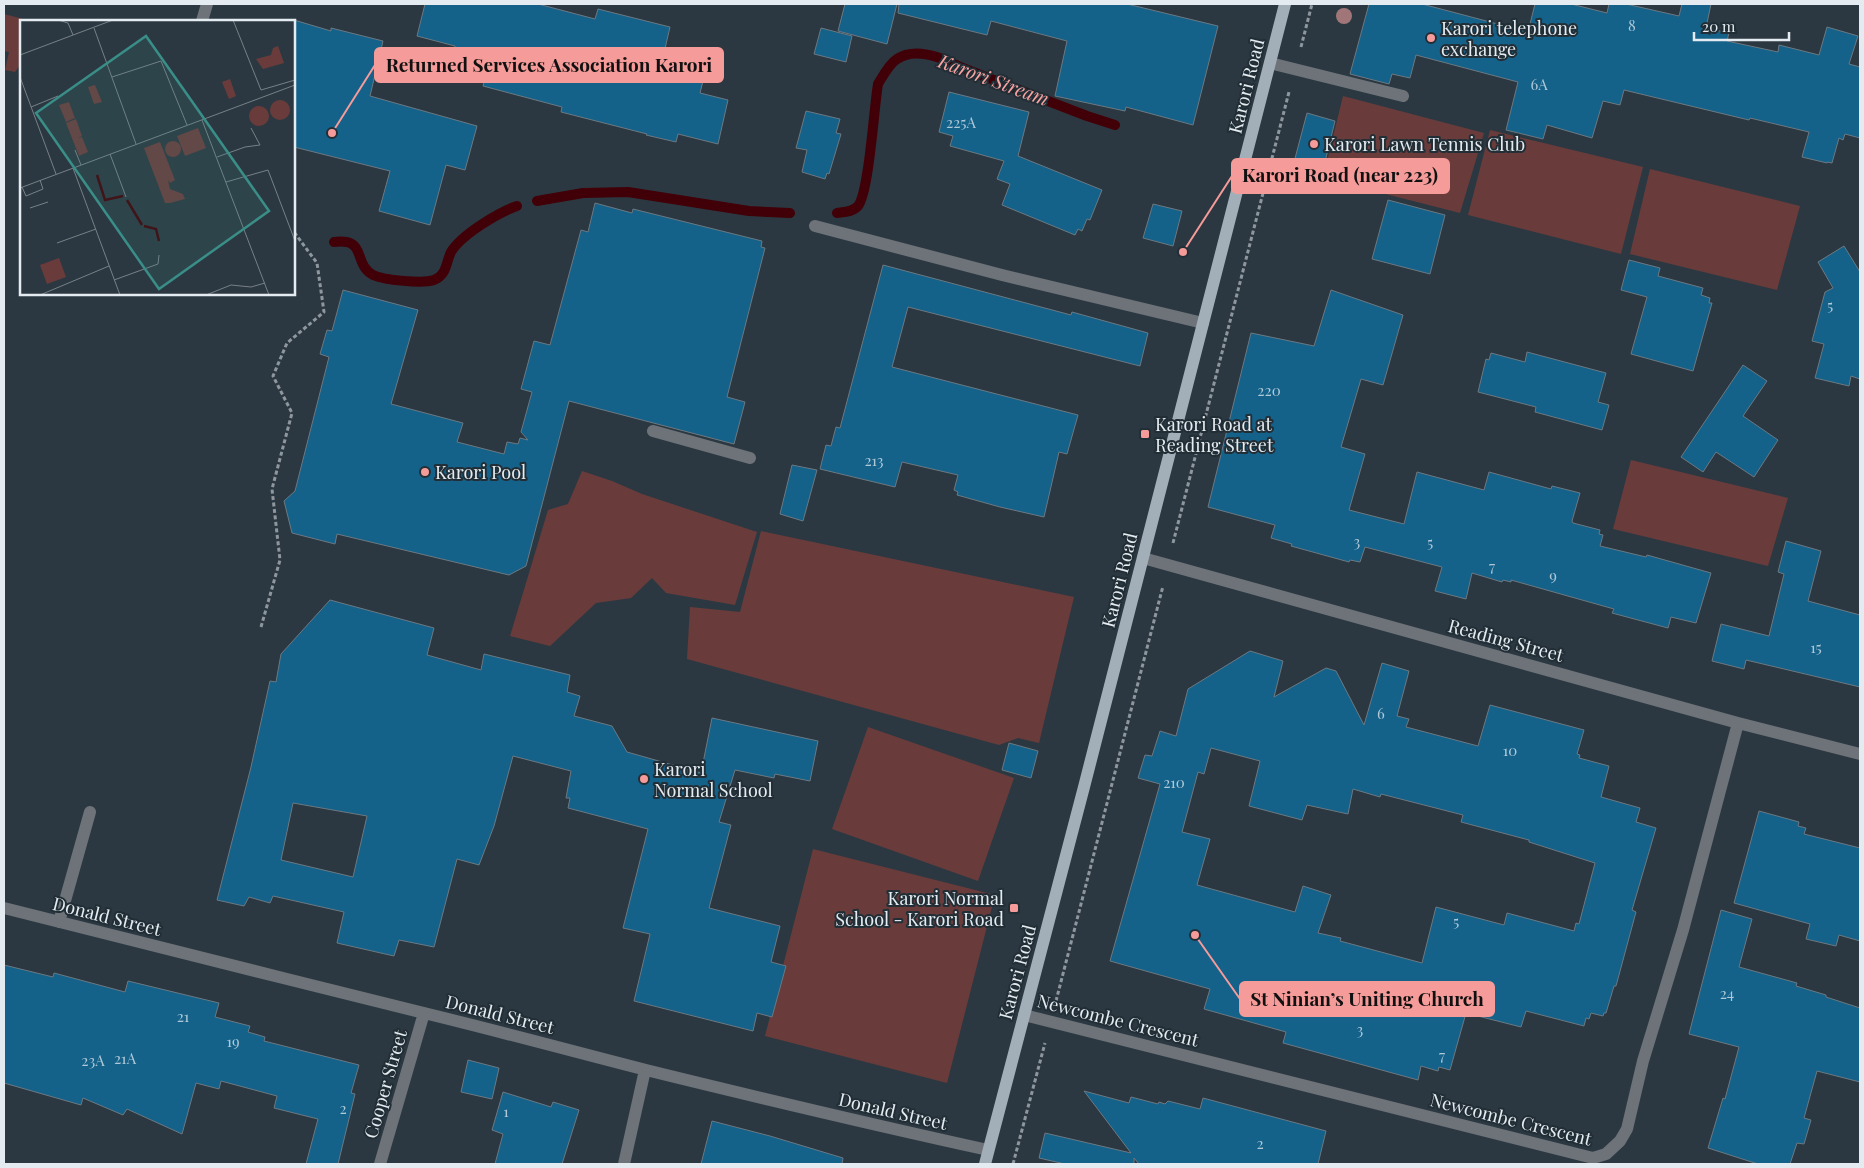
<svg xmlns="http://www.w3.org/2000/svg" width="1864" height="1168" font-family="'Playfair Display',serif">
  <rect width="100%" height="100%" fill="#2c3841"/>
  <!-- green -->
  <path fill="#693c3b" d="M 4,14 L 31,21 L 21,21 L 21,64 L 15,72 L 5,70 L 9,52 L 4,51 Z
    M 1343,96 L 1484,133 L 1460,213 L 1323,178 Z
    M 1490,130 L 1643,167 L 1621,254 L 1468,215 Z
    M 1650,169 L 1800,206 L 1777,290 L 1630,254 Z
    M 1631,460 L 1788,498 L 1768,566 L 1613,529 Z
    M 582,471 L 612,481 L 642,494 L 757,532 L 735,605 L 666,593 L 652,578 L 631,598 L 596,603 L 550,646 L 510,636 L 548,510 L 568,504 Z
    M 761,531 L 1074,597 L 1039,743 L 1018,738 L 999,745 L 687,659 L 690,607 L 740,612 Z
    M 868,727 L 1014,778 L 978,881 L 832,829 Z
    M 813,849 L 995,895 L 947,1083 L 765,1036 Z"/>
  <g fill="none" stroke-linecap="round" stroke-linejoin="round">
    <!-- stream -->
    <path stroke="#410008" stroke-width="10" d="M 537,201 L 583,193 L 628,192 L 749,211 L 790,213
      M 837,213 C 844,212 853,212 858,206 C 869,192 874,107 878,84 C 883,76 889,64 897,59 C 916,46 943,58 960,67 L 1087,116 L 1115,125
      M 334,242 C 368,238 352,263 373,275 C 384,280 423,284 434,280 C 447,275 446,262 451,252 C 461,235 499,212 517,206"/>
  </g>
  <!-- building -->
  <path fill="#14618a" stroke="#6b7982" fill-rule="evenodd" d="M 425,4 L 538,4 L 595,19 L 598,9 L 670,27 L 664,53 L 690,60 L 688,69 L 705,73 L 700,93 L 728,100 L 718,144 L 678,134 L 676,142 L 646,135 L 647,134 L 561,112 L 562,107 L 483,86 L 487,71 L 479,68 L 482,56 L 455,49 L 455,46 L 417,36 Z
    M 845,4 L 897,4 L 887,44 L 838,31 Z
    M 899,4 L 1127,4 L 1218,26 L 1193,125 L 1126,107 L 1125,111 L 1055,96 L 1067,41 L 991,21 L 987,35 L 898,13 Z
    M 1369,4 L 1422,4 L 1528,32 L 1535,4 L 1571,4 L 1607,13 L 1609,4 L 1626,4 L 1679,16 L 1682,4 L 1711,4 L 1706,28 L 1729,33 L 1727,41 L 1778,52 L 1779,45 L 1819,55 L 1827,27 L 1858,36 L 1849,64 L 1860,67 L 1860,138 L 1845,134 L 1843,140 L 1839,138 L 1832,163 L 1827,162 L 1827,163 L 1802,157 L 1809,132 L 1750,118 L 1749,120 L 1624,90 L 1620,105 L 1603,101 L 1592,138 L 1547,125 L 1543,139 L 1506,130 L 1518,82 L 1416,55 L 1410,78 L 1392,74 L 1389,84 L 1350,74 Z
    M 294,20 L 331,31 L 331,28 L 383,41 L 370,96 L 477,126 L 465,170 L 446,165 L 430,225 L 379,211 L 390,171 L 294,147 Z
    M 821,28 L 852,36 L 846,62 L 814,54 Z
    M 949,92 L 1029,112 L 1018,156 L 1102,190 L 1090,220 L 1087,219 L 1082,231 L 1078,229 L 1075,235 L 1002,205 L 1010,184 L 997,179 L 1004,161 L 950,146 L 953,136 L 939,132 Z
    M 806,111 L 840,119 L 836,133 L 841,134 L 829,174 L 827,173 L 825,179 L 802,172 L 807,150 L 796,148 Z
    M 1307,113 L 1335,121 L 1322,174 L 1293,166 Z
    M 1388,200 L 1445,215 L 1430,274 L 1372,259 Z
    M 595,203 L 632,213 L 633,209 L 762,241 L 761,247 L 765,248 L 727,397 L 745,402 L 734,444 L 569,401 L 526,566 L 509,575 L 337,534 L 335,544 L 292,533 L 284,501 L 295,491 L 329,357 L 320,354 L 327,330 L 332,331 L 343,290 L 418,310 L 391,404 L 463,423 L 457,442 L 504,454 L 507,442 L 518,444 L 520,438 L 528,440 L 521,432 L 532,392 L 521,389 L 534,341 L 550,345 L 581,230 L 588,232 Z
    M 1153,204 L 1182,211 L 1173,246 L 1143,238 Z
    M 1844,246 L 1860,272 L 1860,379 L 1851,376 L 1849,386 L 1815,378 L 1824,344 L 1812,341 L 1825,292 L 1833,288 L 1818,262 Z
    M 1629,260 L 1660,268 L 1658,276 L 1703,288 L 1701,295 L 1710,298 L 1709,303 L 1712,303 L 1693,371 L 1631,354 L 1647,297 L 1621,290 Z
    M 883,265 L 1071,315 L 1072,312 L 1148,333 L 1140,366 L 908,307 L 892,367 L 1078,415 L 1067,454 L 1059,452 L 1044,517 L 1000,507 L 957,495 L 958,492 L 954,490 L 958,475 L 902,462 L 895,487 L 820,469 L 826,445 L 831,446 L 836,427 L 840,428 Z
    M 1331,290 L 1403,315 L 1383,385 L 1361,379 L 1341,447 L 1365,454 L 1349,510 L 1404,524 L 1417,472 L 1484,490 L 1489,472 L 1551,489 L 1552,486 L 1580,493 L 1572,521 L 1573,523 L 1600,530 L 1599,534 L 1603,535 L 1600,546 L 1646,557 L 1647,555 L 1711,573 L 1696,623 L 1671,617 L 1668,628 L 1612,613 L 1614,609 L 1511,580 L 1511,582 L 1503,580 L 1502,582 L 1472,573 L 1466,599 L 1435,591 L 1442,567 L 1365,547 L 1360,562 L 1350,560 L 1349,562 L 1291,546 L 1292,544 L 1271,538 L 1275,525 L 1208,507 L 1251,333 L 1314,346 Z
    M 1527,352 L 1606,373 L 1598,402 L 1609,405 L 1602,430 L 1535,412 L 1536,407 L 1478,392 L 1486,359 L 1489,360 L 1491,353 L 1525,362 Z
    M 1743,365 L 1767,381 L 1743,416 L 1778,440 L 1754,477 L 1716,452 L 1703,472 L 1681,457 Z
    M 792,465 L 817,470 L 803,521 L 780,514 Z
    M 1786,541 L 1821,551 L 1808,601 L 1860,615 L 1860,687 L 1746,660 L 1744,669 L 1712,661 L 1721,624 L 1769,636 L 1784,574 L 1778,572 Z
    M 330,600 L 434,628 L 427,655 L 481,670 L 484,654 L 570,675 L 567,692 L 580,696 L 574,716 L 612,726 L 627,752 L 701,773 L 712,718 L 818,741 L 810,781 L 775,774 L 774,778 L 735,770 L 719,822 L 731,825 L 709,908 L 780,926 L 771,962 L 786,966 L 772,1017 L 757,1013 L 753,1031 L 634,1001 L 650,934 L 623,928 L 648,829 L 568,808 L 570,798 L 566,798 L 571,771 L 513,756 L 494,826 L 479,865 L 457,859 L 434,947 L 399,940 L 394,956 L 337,943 L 344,912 L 273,896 L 270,903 L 249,897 L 244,906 L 217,900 L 251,767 L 270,681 L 276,682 L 281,654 ZM 293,803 L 367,816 L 353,877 L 281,860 Z
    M 1250,651 L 1283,661 L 1274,697 L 1326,668 L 1336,671 L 1364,725 L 1382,663 L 1409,671 L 1397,716 L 1409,719 L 1406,727 L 1478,746 L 1490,705 L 1584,730 L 1577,754 L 1580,755 L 1579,758 L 1609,766 L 1601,797 L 1640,808 L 1636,822 L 1656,828 L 1632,910 L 1636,912 L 1616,986 L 1614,986 L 1606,1013 L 1604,1013 L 1603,1016 L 1591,1013 L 1589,1019 L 1586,1018 L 1584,1026 L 1526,1011 L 1521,1027 L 1466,1013 L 1450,1070 L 1439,1067 L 1438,1071 L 1421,1066 L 1418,1080 L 1283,1043 L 1286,1032 L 1204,1009 L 1210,989 L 1110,961 L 1160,784 L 1138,778 L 1145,755 L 1152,756 L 1160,731 L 1176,736 L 1188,689 ZM 1211,748 L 1260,761 L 1249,806 L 1302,820 L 1307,805 L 1348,814 L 1353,789 L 1380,797 L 1381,794 L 1463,815 L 1461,822 L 1529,840 L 1529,842 L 1595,863 L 1579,924 L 1576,923 L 1574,931 L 1507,913 L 1504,925 L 1436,907 L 1422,963 L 1340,941 L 1341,938 L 1318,933 L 1331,895 L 1303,886 L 1295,912 L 1197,885 L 1210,839 L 1182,832 L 1198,772 L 1204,774 Z
    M 1009,743 L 1038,751 L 1031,778 L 1002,770 Z
    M 1759,811 L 1799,822 L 1798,826 L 1806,828 L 1804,834 L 1860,848 L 1860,941 L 1839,935 L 1836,946 L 1806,939 L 1810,924 L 1734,903 Z
    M 1721,910 L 1752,919 L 1739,967 L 1797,983 L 1796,986 L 1826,995 L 1826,997 L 1860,1008 L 1860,1082 L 1817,1071 L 1804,1118 L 1811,1120 L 1804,1144 L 1797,1143 L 1790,1164 L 1758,1164 L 1708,1148 L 1723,1098 L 1725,1099 L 1739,1047 L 1689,1034 Z
    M 4,965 L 53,977 L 54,973 L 125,992 L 128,981 L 219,1003 L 215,1017 L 250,1026 L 248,1032 L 265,1037 L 264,1041 L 359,1065 L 351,1093 L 355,1094 L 338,1164 L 306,1164 L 318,1119 L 274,1108 L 277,1096 L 221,1081 L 219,1089 L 196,1083 L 182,1134 L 127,1109 L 123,1115 L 83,1098 L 81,1105 L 4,1083 Z
    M 468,1060 L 499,1068 L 492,1099 L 461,1092 Z
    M 1084,1091 L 1129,1103 L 1131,1097 L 1158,1104 L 1159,1102 L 1165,1104 L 1168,1101 L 1200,1109 L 1203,1098 L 1326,1131 L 1318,1164 L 1139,1164 L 1134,1158 L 1134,1164 L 1065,1164 L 1039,1158 L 1045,1133 L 1131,1153 Z
    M 503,1092 L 551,1107 L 553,1102 L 579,1110 L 562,1164 L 495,1164 L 503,1134 L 492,1130 Z
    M 712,1121 L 770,1136 L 843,1158 L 842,1164 L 701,1164 Z"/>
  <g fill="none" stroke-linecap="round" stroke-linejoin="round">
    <!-- path -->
    <path stroke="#8e979e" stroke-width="3" stroke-dasharray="4 2.5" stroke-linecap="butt" d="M 1301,47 L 1312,4
      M 1173,543 L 1289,92
      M 261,627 L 280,560 L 272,489 L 292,413 L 273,376 L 287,343 L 324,312 L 317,263 L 294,232
      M 1056,1001 L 1163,586
      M 1013,1164 L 1045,1043"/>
    <!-- minor -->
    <path stroke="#6d7378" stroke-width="12" d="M 202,21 L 207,4
      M 1270,63 L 1403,96
      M 815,226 L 1002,275 L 1203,323
      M 653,431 L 750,458
      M 1143,558 L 1738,723 L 1860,754
      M 4,908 C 144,944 284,978 424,1013 C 498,1031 572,1051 646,1070 C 760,1098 874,1125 988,1150
      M 59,922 L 90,812
      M 1024,1015 L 1593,1158 L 1606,1154 L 1620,1141 L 1627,1129 L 1643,1061 L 1683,930 L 1738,723
      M 380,1164 L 424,1013
      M 624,1164 L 645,1070"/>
    <!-- major -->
    <path stroke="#a3afb8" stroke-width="12" d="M 985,1164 L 1084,787 L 1285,4"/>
  </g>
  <!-- trees -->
  <circle fill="#a07679" cx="1344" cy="16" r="8"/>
  <!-- markers -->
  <g fill="#f59b99" stroke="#222e36" stroke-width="2">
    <circle cx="1431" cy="38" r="5"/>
    <circle cx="1314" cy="144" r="5"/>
    <rect x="1140" y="429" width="10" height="10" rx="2.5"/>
    <circle cx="425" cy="472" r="5"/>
    <circle cx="644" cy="779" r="5"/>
    <rect x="1009" y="903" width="10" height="10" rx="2.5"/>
  </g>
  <g text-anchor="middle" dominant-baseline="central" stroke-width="4" stroke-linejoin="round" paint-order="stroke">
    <!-- number labels -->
    <g font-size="15" fill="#b0c9d7">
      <text x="1632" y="25">8</text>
      <text x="1539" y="84">6A</text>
      <text x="961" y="122">225A</text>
      <text x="1830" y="305">5</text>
      <text x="1269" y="390">220</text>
      <text x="874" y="460">213</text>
      <text x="1357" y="541">3</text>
      <text x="1430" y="542">5</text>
      <text x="1492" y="566">7</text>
      <text x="1553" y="575">9</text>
      <text x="1816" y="647">15</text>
      <text x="1381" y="713">6</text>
      <text x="1510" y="750">10</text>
      <text x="1174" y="782">210</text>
      <text x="1456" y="921">5</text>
      <text x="1727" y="993">24</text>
      <text x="183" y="1016">21</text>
      <text x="1360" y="1029">3</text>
      <text x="233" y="1041">19</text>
      <text x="1442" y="1055">7</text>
      <text x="125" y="1058">21A</text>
      <text x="93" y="1060">23A</text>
      <text x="343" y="1108">2</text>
      <text x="506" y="1111">1</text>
      <text x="1260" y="1143">2</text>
    </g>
    <!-- poi labels -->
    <g font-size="18" fill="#e4ecf1" stroke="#222e36" text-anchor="start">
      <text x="1441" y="28">Karori telephone<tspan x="1441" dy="21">exchange</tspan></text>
      <text x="1324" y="144">Karori Lawn Tennis Club</text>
      <text x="1155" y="424">Karori Road at<tspan x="1155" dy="21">Reading Street</tspan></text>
      <text x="435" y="472">Karori Pool</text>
      <text x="654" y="769">Karori<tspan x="654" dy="21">Normal School</tspan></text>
      <text x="1004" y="898" text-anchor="end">Karori Normal<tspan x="1004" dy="21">School - Karori Road</tspan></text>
    </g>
    <!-- street labels -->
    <g font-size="18" fill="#e4ecf1" stroke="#222e36">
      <text transform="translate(1246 86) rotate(-76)">Karori Road</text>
      <text transform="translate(1119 580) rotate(-76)">Karori Road</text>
      <text transform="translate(1506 640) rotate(15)">Reading Street</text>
      <text transform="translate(107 916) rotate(14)">Donald Street</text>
      <text transform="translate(1017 972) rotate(-75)">Karori Road</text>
      <text transform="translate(500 1014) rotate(14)">Donald Street</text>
      <text transform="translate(1118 1020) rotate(14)">Newcombe Crescent</text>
      <text transform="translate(385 1084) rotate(-74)">Cooper Street</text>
      <text transform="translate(893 1111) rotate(13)">Donald Street</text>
      <text transform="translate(1511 1119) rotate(14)">Newcombe Crescent</text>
    </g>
    <!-- water labels -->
    <g font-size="19" font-style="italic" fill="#f8a4a2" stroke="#222e36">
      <text transform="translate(994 79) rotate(20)">Karori Stream</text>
    </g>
  </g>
  <!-- overview -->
  <g transform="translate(20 20)">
    <rect width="275" height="275" fill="#2c3841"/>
    <path d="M 258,26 L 264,43 L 243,49 L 236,39 L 251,35 L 253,28 ZM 210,59 L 216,76 L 209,79 L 202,62 ZM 75,65 L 82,82 L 74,84 L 68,67 ZM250 90a10 10 0 1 1 20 0a10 10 0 1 1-20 0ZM 49,82 L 55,98 L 46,102 L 39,85 ZM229 96a10 10 0 1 1 20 0a10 10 0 1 1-20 0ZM 56,99 L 62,116 L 58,118 L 62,117 L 68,132 L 59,136 L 46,103 ZM 178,108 L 186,128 L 165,136 L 157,116 ZM145 129a8 8 0 1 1 16 0a8 8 0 1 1-16 0ZM 140,122 L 155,160 L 150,163 L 148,160 L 150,169 L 163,174 L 165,179 L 150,183 L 145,183 L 124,128 ZM 39,238 L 46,257 L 27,264 L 20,245 Z" fill="#693c3b"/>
    <path fill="none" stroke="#410008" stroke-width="2.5" d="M 77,155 L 85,180 L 103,176M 107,180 L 122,205M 124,206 L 136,209 L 139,221"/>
    <path fill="none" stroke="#768087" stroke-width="1" d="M 38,0 L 48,3 L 53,15M 213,0 L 241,70 L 275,60M 74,8 L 116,124M 0,35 L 93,0M 0,57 L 36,154M 92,57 L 141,41 L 167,105M 11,87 L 38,76M 182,100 L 249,275M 55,130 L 61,145M 90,134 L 106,177M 197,137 L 225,127 L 240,125 L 231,108M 53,148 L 100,275M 206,162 L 248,150 L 275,221M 2,167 L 6,176 L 23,169 L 20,160M 0,168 L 275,65M 10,188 L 28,182M 37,223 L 76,209M 94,260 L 138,244 L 139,235M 20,275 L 89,246M 186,275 L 211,265 L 231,267 L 245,263"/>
    <path fill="#3a8e88" fill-opacity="0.15" stroke="#3a8e88" stroke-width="2.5" d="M 126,16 L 249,191 L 139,269 L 16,93 Z"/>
    <rect width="275" height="275" fill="none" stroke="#e4ecf1" stroke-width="2.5"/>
  </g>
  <!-- callouts -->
  <path fill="none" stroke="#f59b99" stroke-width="2" d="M332 133L375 65M1183 252L1232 176M1195 935L1240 999"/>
  <g fill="#f59b99" stroke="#222e36" stroke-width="2">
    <circle cx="332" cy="133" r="5"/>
    <circle cx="1183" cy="252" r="5"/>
    <circle cx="1195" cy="935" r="5"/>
  </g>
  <g fill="#f59b99" stroke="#f59b99" stroke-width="2">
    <rect x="375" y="48" width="348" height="34" rx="5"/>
    <rect x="1232" y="159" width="217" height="34" rx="5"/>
    <rect x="1240" y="982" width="254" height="34" rx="5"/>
  </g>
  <g font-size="19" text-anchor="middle" font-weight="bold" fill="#111">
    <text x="549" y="72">Returned Services Association Karori</text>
    <text x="1340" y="182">Karori Road (near 223)</text>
    <text x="1367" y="1006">St Ninian’s Uniting Church</text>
  </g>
  <!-- border -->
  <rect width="1864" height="1168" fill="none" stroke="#e4ecf1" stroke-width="10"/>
  <!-- scale -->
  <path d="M1694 32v8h95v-8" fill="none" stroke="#e4ecf1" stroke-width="2.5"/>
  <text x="1702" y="32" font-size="15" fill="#e4ecf1" stroke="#222e36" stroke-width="4" paint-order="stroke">20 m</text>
</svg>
